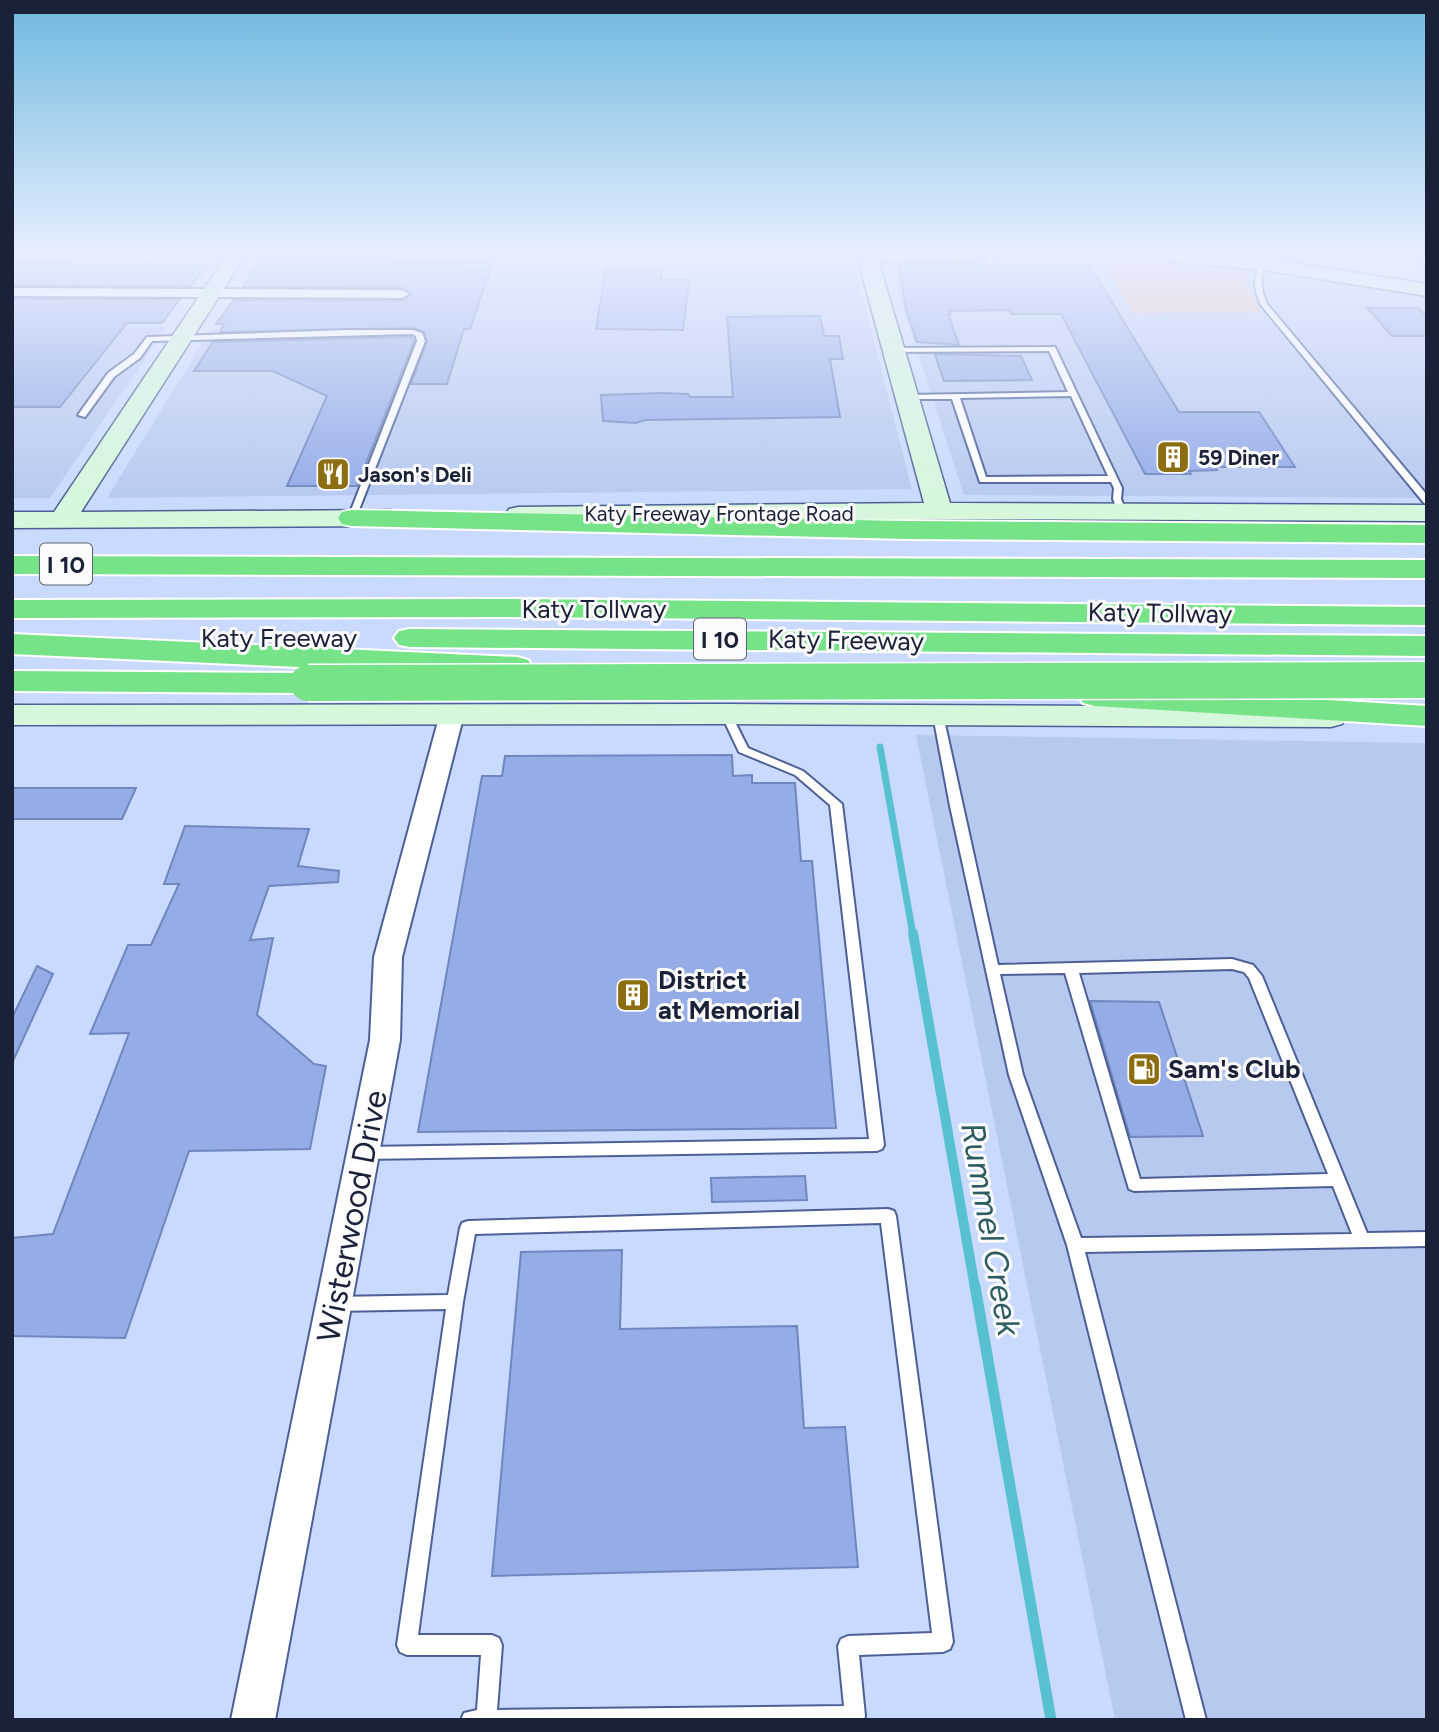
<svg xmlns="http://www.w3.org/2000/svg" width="1439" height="1732" font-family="Figtree,sans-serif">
  <rect width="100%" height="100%" fill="#cadafe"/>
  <!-- built -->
  <path fill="#b8c9f0" d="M 459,256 L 852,256 L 912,489 L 107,498 L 211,329 L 434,330 Z
    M 1104,263 L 1134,313 L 1260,312 L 1247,285 L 1245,268 L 1427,296 L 1427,498 L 964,495 L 889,265 Z
    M 12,326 L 167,327 L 50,498 L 12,498 Z
    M 916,735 L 1427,743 L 1427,1720 L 1115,1720 Z"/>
  <!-- green -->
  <path fill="#edb8b1" d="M 1104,263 L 1245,268 L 1247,285 L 1260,312 L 1133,313 Z"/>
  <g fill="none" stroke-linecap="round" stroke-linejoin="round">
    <!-- stream-far2 -->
    <path stroke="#58c1d0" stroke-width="7" d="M 880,747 L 913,935"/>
    <!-- stream-far1 -->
    <path stroke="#58c1d0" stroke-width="10" d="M 913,933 L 975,1288"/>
    <!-- stream -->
    <path stroke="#58c1d0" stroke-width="11" d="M 975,1286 L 1051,1720"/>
  </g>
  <!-- building -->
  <path fill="#95ace7" stroke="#7086be" stroke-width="2" d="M 261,256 L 393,256 L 389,263 L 492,264 L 470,329 L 464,329 L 447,384 L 411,384 L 427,342 L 424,332 L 414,328 L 220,332 L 224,324 L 216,324 L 234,300 L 402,301 L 411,295 L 402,287 L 243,287 Z
    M 12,262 L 71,262 L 69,265 L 208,264 L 191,286 L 12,285 Z
    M 986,265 L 994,269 L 996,265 L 1089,265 L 1179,412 L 1259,412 L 1295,467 L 1215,467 L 1217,470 L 1189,471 L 1191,474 L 1145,474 L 1061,314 L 1011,314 L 1009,310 L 949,311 L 951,314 L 948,314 L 959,345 L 917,342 L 906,310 L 899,266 Z
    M 606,268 L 661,268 L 661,280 L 689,280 L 683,330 L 596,329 Z
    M 12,299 L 180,299 L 162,323 L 127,323 L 60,407 L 12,407 Z
    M 1367,308 L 1418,308 L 1427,318 L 1427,336 L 1392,336 Z
    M 820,316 L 824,336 L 839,336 L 843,359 L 830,359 L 840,417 L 645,420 L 636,423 L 603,421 L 601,395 L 661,393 L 688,394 L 690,397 L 733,397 L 727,317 Z
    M 411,337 L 414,341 L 357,486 L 287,486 L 327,396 L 273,371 L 194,371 L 213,342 Z
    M 935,354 L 1021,356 L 1032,380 L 944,381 Z
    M 732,755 L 733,776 L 752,775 L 752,783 L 795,783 L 801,861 L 812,861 L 836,1128 L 418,1132 L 482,776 L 502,776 L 505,756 Z
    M 12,788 L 136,788 L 122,819 L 12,819 Z
    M 185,826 L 309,829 L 298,866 L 339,871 L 338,882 L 269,886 L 250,940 L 273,938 L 257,1015 L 314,1064 L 326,1066 L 310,1149 L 189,1151 L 125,1338 L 12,1336 L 12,1238 L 53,1234 L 129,1033 L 90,1034 L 128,945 L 151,945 L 179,884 L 164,884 Z
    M 37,966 L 53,974 L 12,1063 L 12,1018 Z
    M 1090,1001 L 1159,1002 L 1203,1136 L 1130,1137 Z
    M 805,1176 L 807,1200 L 712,1202 L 711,1178 Z
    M 622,1250 L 620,1329 L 797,1326 L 804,1428 L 845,1427 L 858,1567 L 492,1576 L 521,1252 Z"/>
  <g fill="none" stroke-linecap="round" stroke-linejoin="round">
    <!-- lane casing -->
    <g stroke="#4d6096" stroke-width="4">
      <path id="lane" d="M 985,256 L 991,256 L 994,266 L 990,266 Z
        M 1415,256 L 1422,256 L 1427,260 L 1427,266 Z
        M 1261,263 L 1266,264 C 1259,279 1261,290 1267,304 L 1427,495 L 1427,504 L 1424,503 L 1261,305 C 1254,289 1252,278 1261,263 Z
        M 347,330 L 413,330 L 422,333 L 425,341 L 355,520 L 348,518 L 417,341 L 416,336 L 412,334 L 152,341 L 140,358 L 114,377 L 85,417 L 78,415 L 108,373 L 134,354 L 147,337 Z
        M 1055,347 L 1122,488 L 1121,499 L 1126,512 L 1125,514 L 1118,512 L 1113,499 L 1114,488 L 1111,482 L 980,482 L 952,399 L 907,399 L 903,397 L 907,395 L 1068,392 L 1049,351 L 893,352 L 889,350 L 893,348 ZM 1071,396 L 1108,476 L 986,477 L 960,398 Z
        M 726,711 L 731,714 L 748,748 L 803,771 L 842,804 L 884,1145 L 882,1149 L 877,1151 L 365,1159 L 360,1157 L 358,1153 L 360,1149 L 365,1147 L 869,1139 L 830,805 L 795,775 L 739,752 L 721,714 Z
        M 938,712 L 943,715 L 998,965 L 1232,959 L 1253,965 L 1262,976 L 1367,1233 L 1427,1232 L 1427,1246 L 1085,1252 L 1206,1720 L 1186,1720 L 1067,1245 L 1009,1075 L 950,806 L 933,715 ZM 1232,969 L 1244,972 L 1249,978 L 1328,1174 L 1140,1179 L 1079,973 ZM 1065,973 L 1129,1189 L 1134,1191 L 1333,1186 L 1352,1234 L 1081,1238 L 1023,1075 L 1000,974 Z
        M 888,1209 L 894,1211 L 896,1216 L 953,1642 L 950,1649 L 943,1652 L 859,1655 L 865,1716 L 864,1720 L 461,1720 L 464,1713 L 477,1710 L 481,1655 L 407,1655 L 400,1652 L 397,1645 L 446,1309 L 335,1311 L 329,1309 L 327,1304 L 329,1299 L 335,1297 L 448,1295 L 460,1228 L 462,1223 L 468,1221 ZM 881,1223 L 932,1633 L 848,1636 L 841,1639 L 838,1646 L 844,1706 L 497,1710 L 502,1645 L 499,1638 L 492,1635 L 418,1635 L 463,1302 L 475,1234 Z"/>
    </g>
    <!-- street casing -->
    <g stroke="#4d6096" stroke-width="4">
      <path id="street" d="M 12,288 L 402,290 L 409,294 L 402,298 L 12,296 Z
        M 452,707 L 460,709 L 464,714 L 402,957 L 400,1040 L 275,1720 L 231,1720 L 370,1040 L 374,957 L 440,714 L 444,709 Z"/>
    </g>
    <!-- secondary casing -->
    <g stroke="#4d6096" stroke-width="3">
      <path id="secondary" d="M 226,256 L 245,256 L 81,512 L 390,510 L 399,512 L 403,518 L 399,524 L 390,526 L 12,528 L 12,512 L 54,512 Z
        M 857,256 L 988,256 L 979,262 L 879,263 L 950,503 L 1427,505 L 1427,521 L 939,519 L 518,523 L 509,521 L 505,515 L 509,509 L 518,507 L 924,503 Z
        M 1162,256 L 1263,258 L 1427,284 L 1427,296 L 1263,270 L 1171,262 Z
        M 726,704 L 1331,707 L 1342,710 L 1347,717 L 1342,724 L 1331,727 L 726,724 L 12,725 L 12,705 Z"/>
    </g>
    <!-- highway casing -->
    <g stroke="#fff" stroke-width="4">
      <path id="highway" d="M 352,510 L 906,521 L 1427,525 L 1427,543 L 906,539 L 352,526 L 342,524 L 338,518 L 342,512 Z
        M 12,556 L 1427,560 L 1427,578 L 12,574 Z
        M 498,599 L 1427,607 L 1427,625 L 498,617 L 12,618 L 12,600 Z
        M 410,629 L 1427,636 L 1427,656 L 410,647 L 399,645 L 394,638 L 399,631 Z
        M 12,634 L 517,657 L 528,660 L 533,667 L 528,674 L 517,677 L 12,654 Z
        M 12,671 L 308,673 L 320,676 L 325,683 L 320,690 L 308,693 L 12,691 Z
        M 1095,686 L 1427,706 L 1427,726 L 1095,706 L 1083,703 L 1078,696 L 1083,689 Z"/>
    </g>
    <!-- lane -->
    <use href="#lane" fill="#fff" fill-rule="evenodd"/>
    <!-- street -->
    <use href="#street" fill="#fff" fill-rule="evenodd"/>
    <!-- secondary -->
    <use href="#secondary" fill="#d6f7db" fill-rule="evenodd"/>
    <!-- highway -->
    <use href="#highway" fill="#77e388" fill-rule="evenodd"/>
    <!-- highway-bridge casing -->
    <g stroke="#fff" stroke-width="39" stroke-linecap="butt">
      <path id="highway-bridge" d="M 308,683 L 1427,680"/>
    </g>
    <!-- highway-bridge -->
    <use href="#highway-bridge" stroke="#77e388" stroke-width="36"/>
  </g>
  <!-- sky -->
  <linearGradient id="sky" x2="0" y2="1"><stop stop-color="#6eb9de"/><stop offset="0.51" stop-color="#e7eeff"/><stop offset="1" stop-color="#e7eeff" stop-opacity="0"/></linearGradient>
  <rect width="1439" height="499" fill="url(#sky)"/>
  <!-- icons -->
  <defs>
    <g id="building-square" transform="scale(1.75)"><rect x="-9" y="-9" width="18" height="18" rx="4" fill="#8c6d0f" stroke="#fbfbfb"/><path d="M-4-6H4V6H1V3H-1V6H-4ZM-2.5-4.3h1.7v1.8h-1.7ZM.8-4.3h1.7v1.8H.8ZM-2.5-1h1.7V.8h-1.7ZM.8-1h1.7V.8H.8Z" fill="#fff"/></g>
    <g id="restaurant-square" transform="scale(1.75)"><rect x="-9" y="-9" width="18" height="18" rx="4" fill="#8c6d0f" stroke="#fbfbfb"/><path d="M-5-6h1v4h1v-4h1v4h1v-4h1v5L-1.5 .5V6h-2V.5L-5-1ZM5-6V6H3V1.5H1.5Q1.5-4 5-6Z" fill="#fff"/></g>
    <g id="fuel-square" transform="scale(1.75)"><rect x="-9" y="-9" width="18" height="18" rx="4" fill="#8c6d0f" stroke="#fbfbfb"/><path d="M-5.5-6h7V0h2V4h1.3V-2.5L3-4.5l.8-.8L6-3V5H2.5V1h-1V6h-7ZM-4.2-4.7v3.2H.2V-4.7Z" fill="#fff"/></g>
  </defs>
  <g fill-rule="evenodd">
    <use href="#building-square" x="1173" y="457"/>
    <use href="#restaurant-square" x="333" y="474"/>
    <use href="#building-square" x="633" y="995"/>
    <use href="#fuel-square" x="1144" y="1069"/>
  </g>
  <g text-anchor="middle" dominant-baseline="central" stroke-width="6" stroke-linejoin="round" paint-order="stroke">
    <!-- far-poi labels -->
    <g font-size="21" font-weight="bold" fill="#192238" stroke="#fbfbfb" text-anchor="start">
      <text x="1198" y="457">59 Diner</text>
      <text x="358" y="474">Jason's Deli</text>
    </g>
    <!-- far-street labels -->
    <g font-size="21" fill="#192238" stroke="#fbfbfb">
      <text x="719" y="513">Katy Freeway Frontage Road</text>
    </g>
    <!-- shield labels -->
    <g fill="#fbfbfb" stroke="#5d6372" stroke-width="2">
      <rect x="40" y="543.5" width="52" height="41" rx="5"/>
      <rect x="694" y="618.5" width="52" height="41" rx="5"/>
    </g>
    <g font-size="24" font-weight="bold" fill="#192238">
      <text x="66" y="564">I 10</text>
      <text x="720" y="639">I 10</text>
    </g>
    <!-- street labels -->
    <g font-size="26" fill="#192238" stroke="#fbfbfb">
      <text x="594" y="609">Katy Tollway</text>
      <text transform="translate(1160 613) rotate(1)">Katy Tollway</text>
      <text x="279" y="638">Katy Freeway</text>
      <text transform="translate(846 640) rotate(1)">Katy Freeway</text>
    </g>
    <!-- poi labels -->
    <g font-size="26" font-weight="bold" fill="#192238" stroke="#fbfbfb" text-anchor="start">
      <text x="658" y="980">District<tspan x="658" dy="30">at Memorial</tspan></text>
      <text x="1168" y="1069">Sam's Club</text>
    </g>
    <!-- near-street labels -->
    <g font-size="32" fill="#192238" stroke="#fbfbfb">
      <text transform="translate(352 1216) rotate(-79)">Wisterwood Drive</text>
    </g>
    <!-- near-water labels -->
    <g font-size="33" font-style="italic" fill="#2d5b62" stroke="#fbfbfb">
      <text transform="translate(991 1229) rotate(80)">Rummel Creek</text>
    </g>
  </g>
  <!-- border -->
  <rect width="1439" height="1732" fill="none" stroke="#192238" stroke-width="28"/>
</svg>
